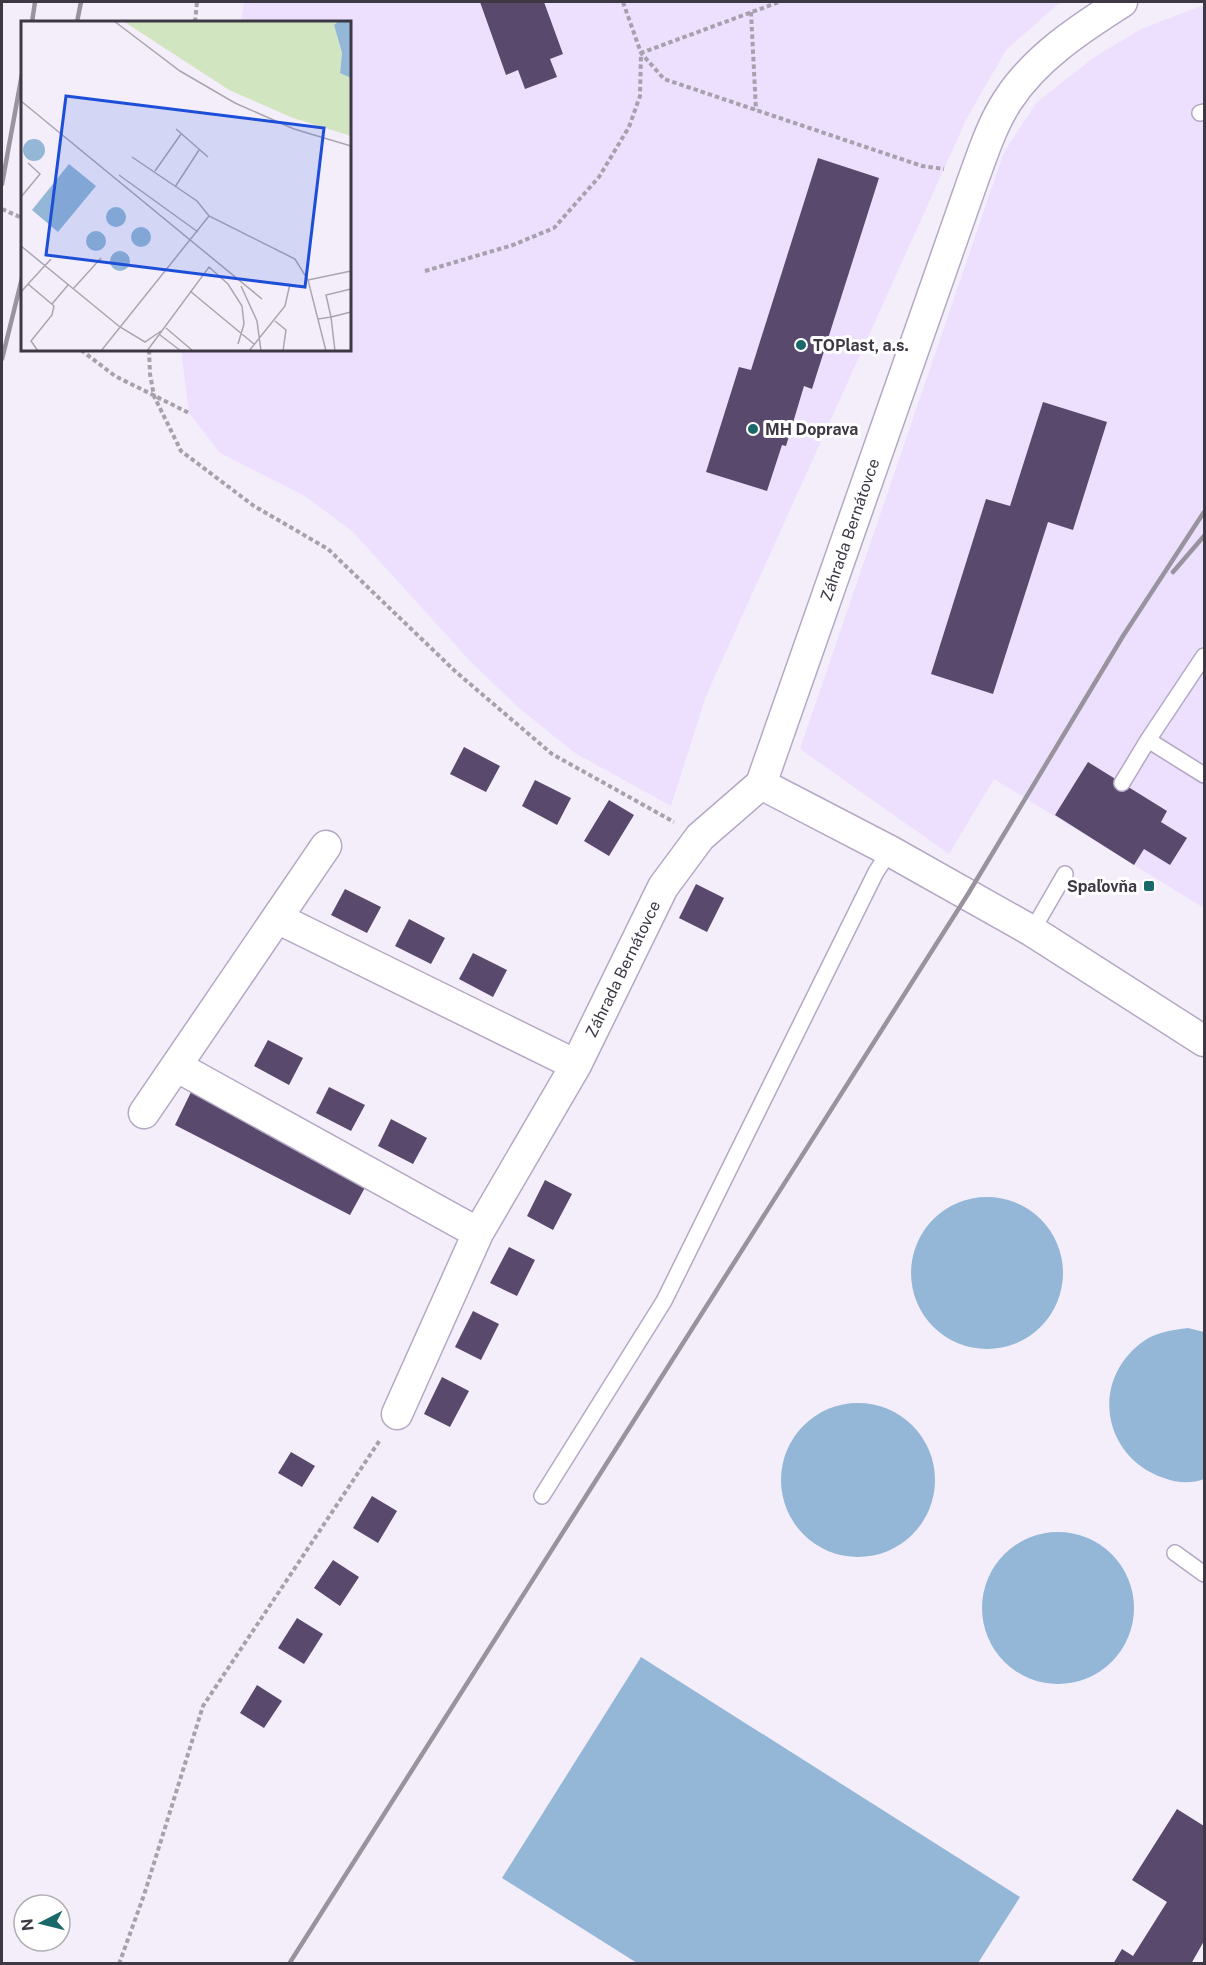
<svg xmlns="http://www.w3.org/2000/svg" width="1206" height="1965" font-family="'Public Sans',sans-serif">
  <rect width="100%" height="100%" fill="#f4eefb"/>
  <!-- built -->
  <path fill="#ede0fe" d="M 244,2 L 1063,2 L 1057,5 L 1006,50 L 967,118 L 706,696 L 671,806 L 575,753 L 520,709 L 470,661 L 352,531 L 303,495 L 220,453 L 189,413 L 181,350 L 350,350 L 350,22 L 241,22 Z
    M 1201,6 L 1204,7 L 1204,908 L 994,779 L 949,854 L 800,749 L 1004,152 L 1037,102 L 1093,58 L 1141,29 Z"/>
  <!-- water -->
  <path fill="#94b7d8" d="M911 1273a76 76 0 1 1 152 0a76 76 0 1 1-152 0Z
    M 1188,1328 L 1204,1332 L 1204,1479 C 1192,1484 1176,1483 1164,1478 C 1104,1458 1089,1383 1141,1343 C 1155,1332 1172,1330 1188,1328 Z
    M781 1480a77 77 0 1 1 154 0a77 77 0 1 1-154 0Z
    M982 1608a76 76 0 1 1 152 0a76 76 0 1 1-152 0Z
    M 641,1657 L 1020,1897 L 978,1963 L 637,1963 L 502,1878 Z"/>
  <!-- building -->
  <path fill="#59496c" d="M 480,2 L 544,2 L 563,54 L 550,59 L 557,77 L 525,89 L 518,70 L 506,75 Z
    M 818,158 L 879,178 L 812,389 L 804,386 L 786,446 L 782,445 L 767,491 L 706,472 L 739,367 L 751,370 Z
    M 1043,402 L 1107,422 L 1073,530 L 1048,522 L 993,694 L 931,674 L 986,499 L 1010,506 Z
    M 464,747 L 500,766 L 486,792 L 450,774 Z
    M 1088,762 L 1167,811 L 1161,822 L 1187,838 L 1170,865 L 1144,849 L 1134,865 L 1055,815 Z
    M 535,780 L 571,798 L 557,825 L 522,806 Z
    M 609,800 L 634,815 L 609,856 L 584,841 Z
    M 696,884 L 724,898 L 707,932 L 679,918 Z
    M 345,889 L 381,907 L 367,933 L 331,915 Z
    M 409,919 L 445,938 L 431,964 L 395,946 Z
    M 473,953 L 507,970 L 493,997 L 459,979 Z
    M 268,1040 L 303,1058 L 289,1085 L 254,1066 Z
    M 329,1087 L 365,1105 L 351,1131 L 316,1113 Z
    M 191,1092 L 368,1182 L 350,1215 L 175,1125 Z
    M 391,1119 L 427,1138 L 413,1164 L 378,1146 Z
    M 545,1180 L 572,1194 L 553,1230 L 527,1216 Z
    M 509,1247 L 535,1260 L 517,1296 L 490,1283 Z
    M 473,1311 L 499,1324 L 481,1360 L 455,1347 Z
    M 442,1377 L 469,1391 L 450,1427 L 424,1414 Z
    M 291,1452 L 315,1466 L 302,1487 L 278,1473 Z
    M 372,1496 L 397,1511 L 378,1543 L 353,1528 Z
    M 333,1560 L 359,1577 L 340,1606 L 314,1588 Z
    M 297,1618 L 323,1634 L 304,1664 L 278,1648 Z
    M 257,1685 L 282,1701 L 264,1728 L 240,1713 Z
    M 1177,1809 L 1204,1826 L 1204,1941 L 1191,1964 L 1113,1964 L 1122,1949 L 1133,1956 L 1167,1902 L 1132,1880 Z"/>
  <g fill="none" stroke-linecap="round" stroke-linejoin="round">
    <!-- service casing -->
    <g stroke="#b5a8c5" stroke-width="18">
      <path id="service" d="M 1200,113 L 1204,112
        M 1204,656 L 1148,740 L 1204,775
        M 1122,783 L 1148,740
        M 1032,931 L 1065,874
        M 542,1496 L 664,1301 L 876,872 L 890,851
        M 1175,1553 L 1204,1574"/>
    </g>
    <!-- minor casing -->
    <g stroke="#b5a8c5" stroke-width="33">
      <path id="minor" d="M 761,784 L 890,851 L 1032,931 L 1204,1041
        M 277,918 L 576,1065
        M 176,1066 L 478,1233
        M 144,1113 L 326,846
        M 397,1414 L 478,1233 L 576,1065 L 663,887 L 700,837 L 761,784 L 973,180 C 983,153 992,124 1008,100 C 1035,58 1081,28 1122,2"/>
    </g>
    <!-- path -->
    <path stroke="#a7a1ae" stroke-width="4" stroke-dasharray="4.5 3" stroke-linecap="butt" d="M 623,2 L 641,53 L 664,79 L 922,166 L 944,169
      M 751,12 L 756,110
      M 195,22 L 197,2
      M 2,209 L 22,218
      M 425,271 L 513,245 L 554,228 L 599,177 L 629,127 L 640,96 L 641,53 L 779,2
      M 81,350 L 115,376 L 189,413
      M 149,350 L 150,374 L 154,396 L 181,451 L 254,506 L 328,549 L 456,672 L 552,754 L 674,822
      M 119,1964 L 144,1895 L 203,1706 L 380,1440"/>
    <!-- service -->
    <use href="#service" stroke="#fff" stroke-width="15"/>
    <!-- minor -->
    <use href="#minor" stroke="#fff" stroke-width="30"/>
    <!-- rail -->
    <path stroke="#98939f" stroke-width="4.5" d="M 32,22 L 35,2
      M 77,22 L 81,2
      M 2,184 L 22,74
      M 2,359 L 22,278
      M 1173,572 L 1204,536
      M 289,1964 L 968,894 L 1123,636 L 1204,512"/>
  </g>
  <!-- markers -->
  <g fill="#1a686a" stroke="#fff" stroke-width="2">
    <circle cx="801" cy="345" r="6"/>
    <circle cx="753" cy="429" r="6"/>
    <rect x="1143" y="880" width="12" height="12" rx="3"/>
  </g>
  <g text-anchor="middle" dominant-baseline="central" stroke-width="6" stroke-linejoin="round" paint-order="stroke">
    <!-- poi labels -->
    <g font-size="16" font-weight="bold" fill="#3d3844" stroke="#fff" text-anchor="start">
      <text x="813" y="345">TOPlast, a.s.</text>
      <text x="765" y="429">MH Doprava</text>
      <text x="1137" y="886" text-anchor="end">Spaľovňa</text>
    </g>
    <!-- street labels -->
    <g font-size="16" fill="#3d3844" stroke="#fff">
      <text transform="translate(850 530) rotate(-71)">Záhrada Bernátovce</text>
      <text transform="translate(623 969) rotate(-64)">Záhrada Bernátovce</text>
    </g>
  </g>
  <!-- overview -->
  <g transform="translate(21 21)">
    <rect width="330" height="330" fill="#f4eefb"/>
    <path d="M 102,0 L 318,0 L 313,4 L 321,32 L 319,52 L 330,57 L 330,115 L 272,97 L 208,69 Z" fill="#d2e5c1"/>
    <path d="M 318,0 L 330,0 L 330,57 L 319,52 L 321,32 L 313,4 ZM2 129a11 11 0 1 1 22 0a11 11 0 1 1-22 0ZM 48,143 L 75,165 L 37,211 L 11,189 ZM85 196a10 10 0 1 1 20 0a10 10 0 1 1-20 0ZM110 216a10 10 0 1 1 20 0a10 10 0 1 1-20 0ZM65 220a10 10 0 1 1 20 0a10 10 0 1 1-20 0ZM89 240a10 10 0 1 1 20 0a10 10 0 1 1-20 0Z" fill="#94b7d8"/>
    <path fill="none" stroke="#aba5b2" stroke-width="1.5" d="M 93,0 L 159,50 L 214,82 L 273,108 L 330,125M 0,80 L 241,278M 155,108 L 187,136M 111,136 L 176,180 L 188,195 L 274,238 L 287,259 L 305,330M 134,150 L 160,113M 98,154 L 177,211M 154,166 L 178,129M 0,176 L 19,153 L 7,142M 0,225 L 99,306 L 124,321 L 140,310M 287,259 L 330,250M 7,263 L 30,238M 220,265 L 236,300 L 240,330M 52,268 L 80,237M 330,268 L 305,274 L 310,296 L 330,291M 169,270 L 233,323M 0,271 L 7,263 L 33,285 L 31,294 L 10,320 L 17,330M 31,283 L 47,264M 297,298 L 310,296 L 314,330M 254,300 L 265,309 L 262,330M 145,307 L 172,330M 139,314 L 160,330M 80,330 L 188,195M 126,330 L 188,246 L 207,263 L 221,285 L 223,303 L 217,323M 228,330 L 264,285 L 269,263"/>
    <path fill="#1d4ed8" fill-opacity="0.15" stroke="#1d4ed8" stroke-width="3" d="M 45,75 L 303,107 L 284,266 L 25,234 Z"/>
    <rect width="330" height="330" fill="none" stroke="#3d3844" stroke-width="3"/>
  </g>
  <!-- border -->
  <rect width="1206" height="1965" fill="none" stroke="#3d3844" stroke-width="6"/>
  <!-- north arrow -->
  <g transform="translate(42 1923) rotate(263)"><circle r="28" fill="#ffffff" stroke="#b1afb4" stroke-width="1.5"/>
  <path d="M0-4.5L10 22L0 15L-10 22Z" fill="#1a686a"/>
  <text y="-9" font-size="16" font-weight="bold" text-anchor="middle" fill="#3d3844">N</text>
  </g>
</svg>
